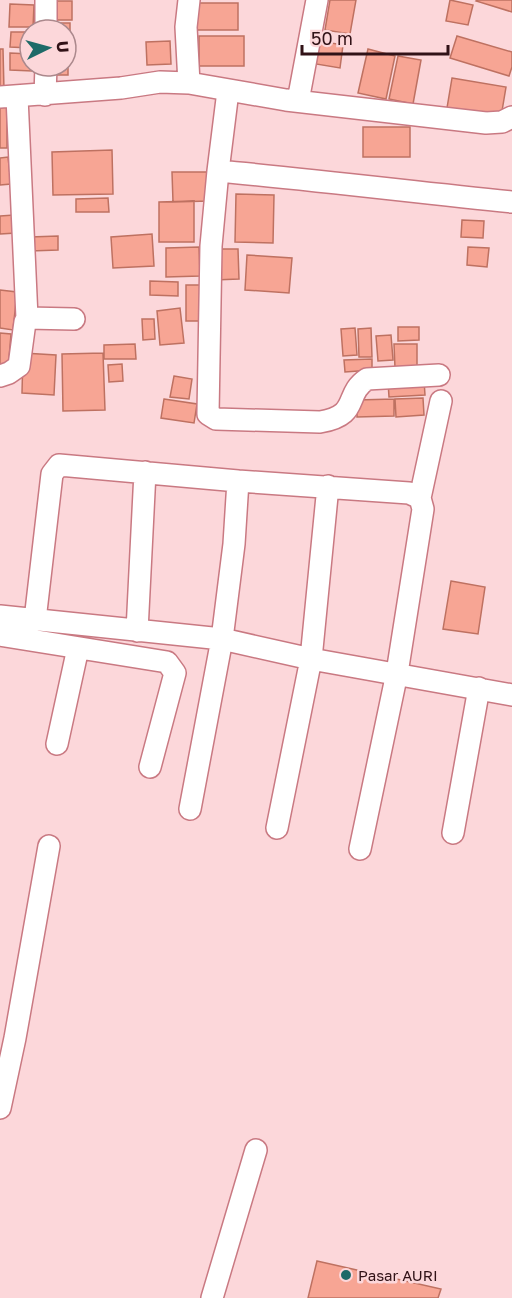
<svg xmlns="http://www.w3.org/2000/svg" width="512" height="1298" font-family="'Golos Text',sans-serif">
  <rect width="100%" height="100%" fill="#fcd7da"/>
  <!-- building -->
  <path fill="#f7a594" stroke="#be7161" stroke-width="1.5" d="M 330,0 L 356,0 L 350,34 L 325,30 Z
    M 450,0 L 473,5 L 468,25 L 446,21 Z
    M 477,0 L 512,0 L 512,12 L 476,1 Z
    M 51,1 L 72,1 L 72,20 L 51,20 Z
    M 196,3 L 238,3 L 238,30 L 196,30 Z
    M 10,4 L 34,5 L 33,27 L 9,27 Z
    M 54,23 L 70,23 L 70,46 L 66,46 L 66,30 L 54,30 Z
    M 11,32 L 30,32 L 30,48 L 10,47 Z
    M 199,36 L 244,36 L 244,66 L 199,66 Z
    M 457,36 L 512,52 L 512,67 L 509,76 L 450,58 Z
    M 170,41 L 171,64 L 147,65 L 146,42 Z
    M 320,41 L 343,45 L 340,68 L 316,64 Z
    M 0,49 L 3,49 L 4,90 L 0,90 Z
    M 368,49 L 395,56 L 386,99 L 358,93 Z
    M 66,50 L 68,50 L 68,75 L 50,75 L 50,66 L 66,66 Z
    M 10,53 L 30,54 L 32,71 L 10,70 Z
    M 398,56 L 421,60 L 413,104 L 389,99 Z
    M 452,78 L 506,87 L 501,117 L 447,108 Z
    M 0,107 L 7,107 L 7,148 L 0,148 Z
    M 363,127 L 410,127 L 410,157 L 363,157 Z
    M 112,150 L 113,194 L 53,195 L 52,152 Z
    M 8,157 L 11,184 L 0,185 L 0,158 Z
    M 172,172 L 209,172 L 209,201 L 173,202 Z
    M 236,194 L 274,195 L 273,243 L 235,242 Z
    M 108,198 L 109,212 L 76,212 L 76,199 Z
    M 194,201 L 194,242 L 159,242 L 159,202 Z
    M 14,215 L 16,233 L 0,234 L 0,216 Z
    M 462,220 L 484,221 L 483,238 L 461,237 Z
    M 152,234 L 154,266 L 113,268 L 111,237 Z
    M 58,236 L 58,250 L 30,251 L 30,237 Z
    M 199,247 L 200,276 L 166,277 L 166,248 Z
    M 468,247 L 489,248 L 487,267 L 467,265 Z
    M 214,249 L 238,249 L 239,279 L 214,280 Z
    M 247,255 L 292,258 L 289,293 L 245,290 Z
    M 150,281 L 178,282 L 178,296 L 150,295 Z
    M 186,285 L 207,285 L 207,321 L 186,321 Z
    M 0,290 L 17,292 L 13,330 L 0,328 Z
    M 180,308 L 184,343 L 160,345 L 157,311 Z
    M 142,319 L 154,319 L 155,339 L 143,340 Z
    M 398,327 L 419,327 L 419,340 L 398,341 Z
    M 355,328 L 357,355 L 343,356 L 341,329 Z
    M 371,328 L 372,357 L 359,357 L 358,329 Z
    M 0,333 L 11,334 L 8,370 L 0,369 Z
    M 391,335 L 393,360 L 378,361 L 376,336 Z
    M 135,344 L 136,359 L 104,359 L 104,345 Z
    M 394,344 L 417,344 L 417,368 L 395,368 Z
    M 23,353 L 56,355 L 54,395 L 22,393 Z
    M 103,353 L 105,410 L 63,411 L 62,354 Z
    M 372,359 L 372,370 L 345,372 L 344,360 Z
    M 122,364 L 123,381 L 109,382 L 108,365 Z
    M 174,376 L 192,379 L 189,399 L 170,397 Z
    M 424,380 L 425,395 L 389,397 L 388,382 Z
    M 423,398 L 424,415 L 396,417 L 395,399 Z
    M 164,399 L 197,404 L 194,423 L 161,418 Z
    M 394,399 L 394,416 L 357,417 L 357,400 Z
    M 451,581 L 485,587 L 478,634 L 443,629 Z
    M 317,1261 L 441,1289 L 438,1298 L 308,1298 Z"/>
  <g fill="none" stroke-linecap="round" stroke-linejoin="round">
    <!-- street casing -->
    <g stroke="#c97982" stroke-width="24">
      <path id="street" d="M 189,0 L 186,27 L 189,83
        M 46,30 L 46,0
        M 228,91 L 218,171 L 211,246 L 208,414 L 216,419 L 320,422 C 361,415 343,395 367,379 L 439,375
        M 45,95 L 46,66
        M 0,97 L 121,88 L 160,82 L 189,83 L 286,100 L 486,123 L 502,122 L 512,117
        M 17,97 L 27,318
        M 298,101 L 317,0
        M 218,171 C 316,180 414,192 512,202
        M 0,376 L 9,373 L 19,366 L 25,322 L 27,318 L 74,319
        M 238,481 L 409,493 L 420,498 L 423,509 L 397,673 L 360,849
        M 420,498 L 441,401
        M 0,616 L 222,639 L 311,659 L 512,695
        M 35,620 L 52,474 L 59,465 L 238,481 L 234,544 L 222,639 L 190,809
        M 137,631 L 145,472
        M 0,635 L 167,662 L 175,673 L 150,767
        M 57,744 L 78,648
        M 277,828 L 311,659 L 328,486
        M 453,833 L 479,688
        M 0,1108 L 15,1038 L 49,846
        M 212,1298 L 256,1150"/>
    </g>
    <!-- street -->
    <use href="#street" stroke="#fff" stroke-width="21"/>
  </g>
  <!-- markers -->
  <circle fill="#1e6a68" stroke="#fcd7da" stroke-width="2" cx="346" cy="1275" r="6"/>
  <g text-anchor="middle" dominant-baseline="central" stroke-width="5" stroke-linejoin="round" paint-order="stroke">
    <!-- poi labels -->
    <g font-size="15" fill="#311217" stroke="#fcd7da" text-anchor="start">
      <text x="358" y="1275">Pasar AURI</text>
    </g>
  </g>
  <!-- north arrow -->
  <g transform="translate(48 48) rotate(85)"><circle r="28" fill="#fcd7da" stroke="#ab888c" stroke-width="1.5"/>
  <path d="M0-4.5L10 22L0 15L-10 22Z" fill="#1e6a68"/>
  <text y="-9" font-size="16" font-weight="bold" text-anchor="middle" fill="#311217">U</text>
  </g>
  <!-- scale -->
  <path d="M302 45v9h146v-9" fill="none" stroke="#311217" stroke-width="3"/>
  <text x="311" y="45" font-size="18" fill="#311217" stroke="#fcd7da" stroke-width="4.5" paint-order="stroke">50 m</text>
</svg>
